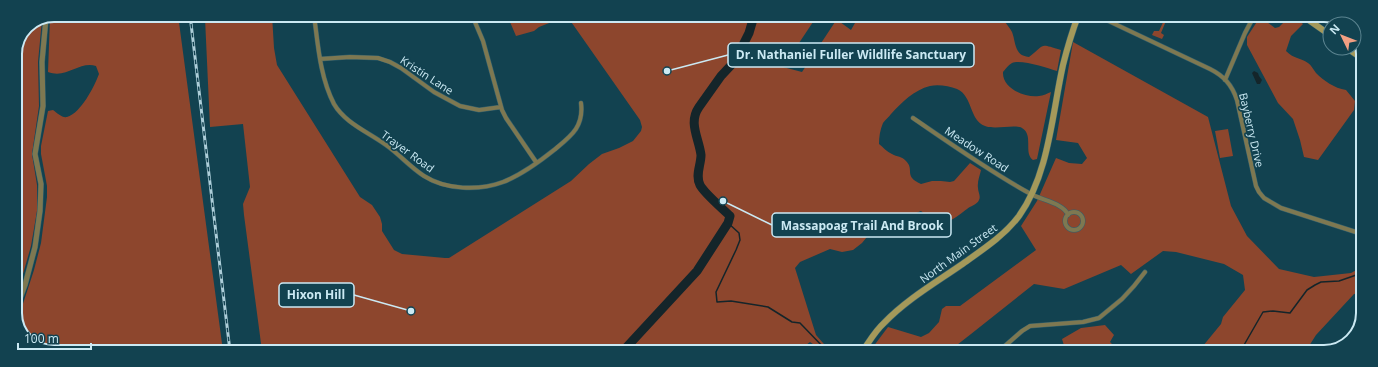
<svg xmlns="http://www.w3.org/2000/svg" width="1378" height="367" font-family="'Open Sans',sans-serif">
  <rect width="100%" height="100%" fill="#124250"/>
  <!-- green -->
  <path fill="#8d462d" d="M 54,15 L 178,15 L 223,351 L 44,351 L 25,339 L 17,322 L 34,270 L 41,243 L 47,197 L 47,186 L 41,154 L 41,146 L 48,111 L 53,110 C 57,113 62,118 67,117 C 81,113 94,87 99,74 L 96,66 C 79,61 67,79 48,72 L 50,17 Z
    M 214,15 L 272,15 L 274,48 L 277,65 L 360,197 L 372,205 L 380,217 L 382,224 L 382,231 L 394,250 L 402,254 L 445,258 L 449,258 L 571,181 L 589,164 L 602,154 L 619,148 L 633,141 L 641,131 L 642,127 L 640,120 L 567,16 L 539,27 L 534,31 L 516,36 L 507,15 L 817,16 L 783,67 L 802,72 L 835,22 L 840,22 L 851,30 L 859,16 L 1005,16 L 1004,20 C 1006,24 1010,28 1012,32 C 1016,42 1014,56 1029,57 C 1046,44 1038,43 1061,50 L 1057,71 C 1047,68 1021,59 1012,63 C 1008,65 1005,70 1003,72 C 1002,89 1026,98 1039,96 C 1043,96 1048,93 1051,92 L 1037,159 L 1033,160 C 1023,153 1034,135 1022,128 C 1015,124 995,130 985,126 C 969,120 973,96 957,89 C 949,86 938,84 930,86 C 914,90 902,102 891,114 C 889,117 885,120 883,123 C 880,130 879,137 879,144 C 883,147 887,152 892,154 C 897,157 902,156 906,161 C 915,170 903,176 921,184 L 932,181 L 941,181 L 950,182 L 954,181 L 970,163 L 981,170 C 980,175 977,182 978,188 C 978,192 981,196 979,200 C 977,205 970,206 967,209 C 964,211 962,213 959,215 C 943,227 935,223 921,211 L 871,232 L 862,243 L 853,250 L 842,252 L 830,249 L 800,262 L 795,268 L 816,335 L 831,352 L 823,351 L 810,342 L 798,351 L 262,351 L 244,215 L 243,204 L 250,187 L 243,124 L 210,127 L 205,18 Z
    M 1166,16 L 1168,16 L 1161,33 L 1164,35 L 1162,39 L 1152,35 L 1154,31 L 1159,31 Z
    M 1290,16 L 1293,16 L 1303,24 L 1291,36 L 1286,51 C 1294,59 1299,57 1308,63 C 1311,65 1313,69 1316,73 C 1324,81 1334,88 1346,90 L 1355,101 L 1354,110 L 1318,160 L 1304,157 L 1300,140 L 1293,119 L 1278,103 L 1247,45 L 1247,37 L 1260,17 L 1275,28 L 1279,27 Z
    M 42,20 L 38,62 L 39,106 L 32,154 L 37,185 L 37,211 L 31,246 L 15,302 L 15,54 L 27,26 Z
    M 1073,42 L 1208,117 L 1231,206 L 1247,236 L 1279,269 L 1314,277 L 1351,273 L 1362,267 L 1362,293 L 1354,294 L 1316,335 L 1309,346 L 1310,352 L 1198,352 L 1221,324 L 1223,317 L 1245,290 L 1243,275 L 1224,264 L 1176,252 L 1163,251 L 1131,274 L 1121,265 L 1064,289 L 1034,284 L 971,334 L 948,352 L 895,352 L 889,348 L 884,352 L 876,352 L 873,347 L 888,327 L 921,337 L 929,333 L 939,322 L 942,309 L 946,306 L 960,306 L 1036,250 L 1021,226 L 1037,201 L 1056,158 L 1069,163 L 1082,164 L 1087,158 L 1078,143 L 1056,140 Z
    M 1228,129 L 1233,156 L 1220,158 L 1215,131 Z
    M 1105,325 L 1114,335 L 1110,342 L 1120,352 L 1066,352 L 1062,339 L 1081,328 Z"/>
  <!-- water -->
  <path fill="#14252a" d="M 1254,71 L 1258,73 L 1259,76 L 1262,80 L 1260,84 L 1257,84 L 1252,73 Z"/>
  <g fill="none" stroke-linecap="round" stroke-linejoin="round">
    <!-- stream -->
    <path stroke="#14252a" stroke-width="1.5" d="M 728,223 L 739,233 L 740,240 L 736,250 L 716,292 L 717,302 L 731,301 L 768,307 L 792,322 L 800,323 L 827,351
      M 1240,352 L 1263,312 L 1273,311 L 1290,313 L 1307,290 L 1315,285 L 1321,282 L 1339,281 L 1362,273"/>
    <!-- river -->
    <path stroke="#14252a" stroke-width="9" d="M 623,351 L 697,271 L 728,223 L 730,216 C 723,209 704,193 700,185 C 695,175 701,165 701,155 C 699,138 688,123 699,107 L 721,76 L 735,61 L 749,33 L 754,16"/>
    <!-- minor casing -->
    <g stroke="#33606d" stroke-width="5">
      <path id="minor" d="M 314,15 C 318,45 320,77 334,104 C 345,123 368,132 386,145 C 399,154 410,167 424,176 C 446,190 479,191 503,182 C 521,175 539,162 554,150 C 571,136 584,127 581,103
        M 472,15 L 483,41 L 502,110 L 506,118 L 536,162
        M 1098,16 L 1210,69 C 1224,76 1232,85 1237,100 L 1256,186 L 1259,192 L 1264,198 L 1281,208 L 1362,234
        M 1354,37 L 1356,35
        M 320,59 L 350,57 L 378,58 L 390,62 L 401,68 L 434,92 L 460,106 L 479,110 L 501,107
        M 1225,80 L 1245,33 L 1254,16
        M 913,118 C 951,144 989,171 1029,193 C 1040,200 1064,203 1068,215
        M1065 221a9 9 0 1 1 18 0a9 9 0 1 1-18 0Z
        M 998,352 L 1022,331 L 1030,326 L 1083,322 L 1099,318 L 1122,299 L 1134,286 L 1145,272"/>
    </g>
    <!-- tertiary casing -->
    <g stroke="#33606d" stroke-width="6">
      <path id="tertiary" d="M 15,312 L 25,285 L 35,247 L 40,211 L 41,184 L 35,154 L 43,106 L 42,62 L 46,18"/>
    </g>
    <!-- secondary casing -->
    <g stroke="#33606d" stroke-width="7">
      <path id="secondary" d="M 1303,16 L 1330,35
        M 1347,48 L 1363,59
        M 862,352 C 869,342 875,331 884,323 C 906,300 935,283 961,265 C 982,250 1004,236 1019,216 C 1049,174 1052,114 1063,65 C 1067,49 1072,32 1078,16"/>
    </g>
    <!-- minor -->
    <use href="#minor" stroke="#7e7851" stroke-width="4"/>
    <!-- tertiary -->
    <use href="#tertiary" stroke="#7e7851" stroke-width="5"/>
    <!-- secondary -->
    <use href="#secondary" stroke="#a4995a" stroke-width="6"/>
    <!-- rail casing -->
    <g stroke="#adced9" stroke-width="3">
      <path id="rail" d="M 190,15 L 230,351"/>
    </g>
    <!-- rail -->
    <use href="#rail" stroke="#124250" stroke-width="1.5" stroke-dasharray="4.5" stroke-linecap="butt"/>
  </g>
  <g text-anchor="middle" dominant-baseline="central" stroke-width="3.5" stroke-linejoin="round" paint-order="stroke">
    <!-- street labels -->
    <g font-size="11" fill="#cbe9f3" stroke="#124250">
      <text transform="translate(427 75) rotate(33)">Kristin Lane</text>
      <text transform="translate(1252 130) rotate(77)">Bayberry Drive</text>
      <text transform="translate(977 149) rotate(33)">Meadow Road</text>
      <text transform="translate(408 151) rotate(36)">Trayer Road</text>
      <text transform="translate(958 253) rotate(-36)">North Main Street</text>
    </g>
  </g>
  <!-- crop -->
  <path d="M0 0H1378V367H0ZM54 22H1324A32 32 0 0 1 1356 54V313A32 32 0 0 1 1324 345H54A32 32 0 0 1 22 313V54A32 32 0 0 1 54 22Z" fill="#124250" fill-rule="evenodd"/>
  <path fill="none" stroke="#cbe9f3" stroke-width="2" d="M54 22H1324A32 32 0 0 1 1356 54V313A32 32 0 0 1 1324 345H54A32 32 0 0 1 22 313V54A32 32 0 0 1 54 22Z"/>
  <!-- callouts -->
  <path fill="none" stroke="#cbe9f3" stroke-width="1.5" d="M667 71L728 55M723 201L772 225M411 311L354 295"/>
  <g fill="#cbe9f3" stroke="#124250" stroke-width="1.5">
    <circle cx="667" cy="71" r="4"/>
    <circle cx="723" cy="201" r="4"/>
    <circle cx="411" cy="311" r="4"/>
  </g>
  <g fill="#124250" stroke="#cbe9f3" stroke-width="1.5">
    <rect x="728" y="43" width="246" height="24" rx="4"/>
    <rect x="772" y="213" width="179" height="24" rx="4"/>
    <rect x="279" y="283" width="75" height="24" rx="4"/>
  </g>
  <g font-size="12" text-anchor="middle" font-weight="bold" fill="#cbe9f3">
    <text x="851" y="59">Dr. Nathaniel Fuller Wildlife Sanctuary</text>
    <text x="862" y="230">Massapoag Trail And Brook</text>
    <text x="316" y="299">Hixon Hill</text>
  </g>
  <!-- north arrow -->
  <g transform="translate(1342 36) rotate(313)"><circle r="19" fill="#124250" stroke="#5c8591"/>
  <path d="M0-3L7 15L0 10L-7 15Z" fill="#f39f82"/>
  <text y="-6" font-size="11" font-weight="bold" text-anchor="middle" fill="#cbe9f3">N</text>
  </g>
  <!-- scale -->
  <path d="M18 343v6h73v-6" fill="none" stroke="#cbe9f3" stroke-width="2"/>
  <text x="24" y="343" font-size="12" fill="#cbe9f3" stroke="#124250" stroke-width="3" paint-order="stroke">100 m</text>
</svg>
